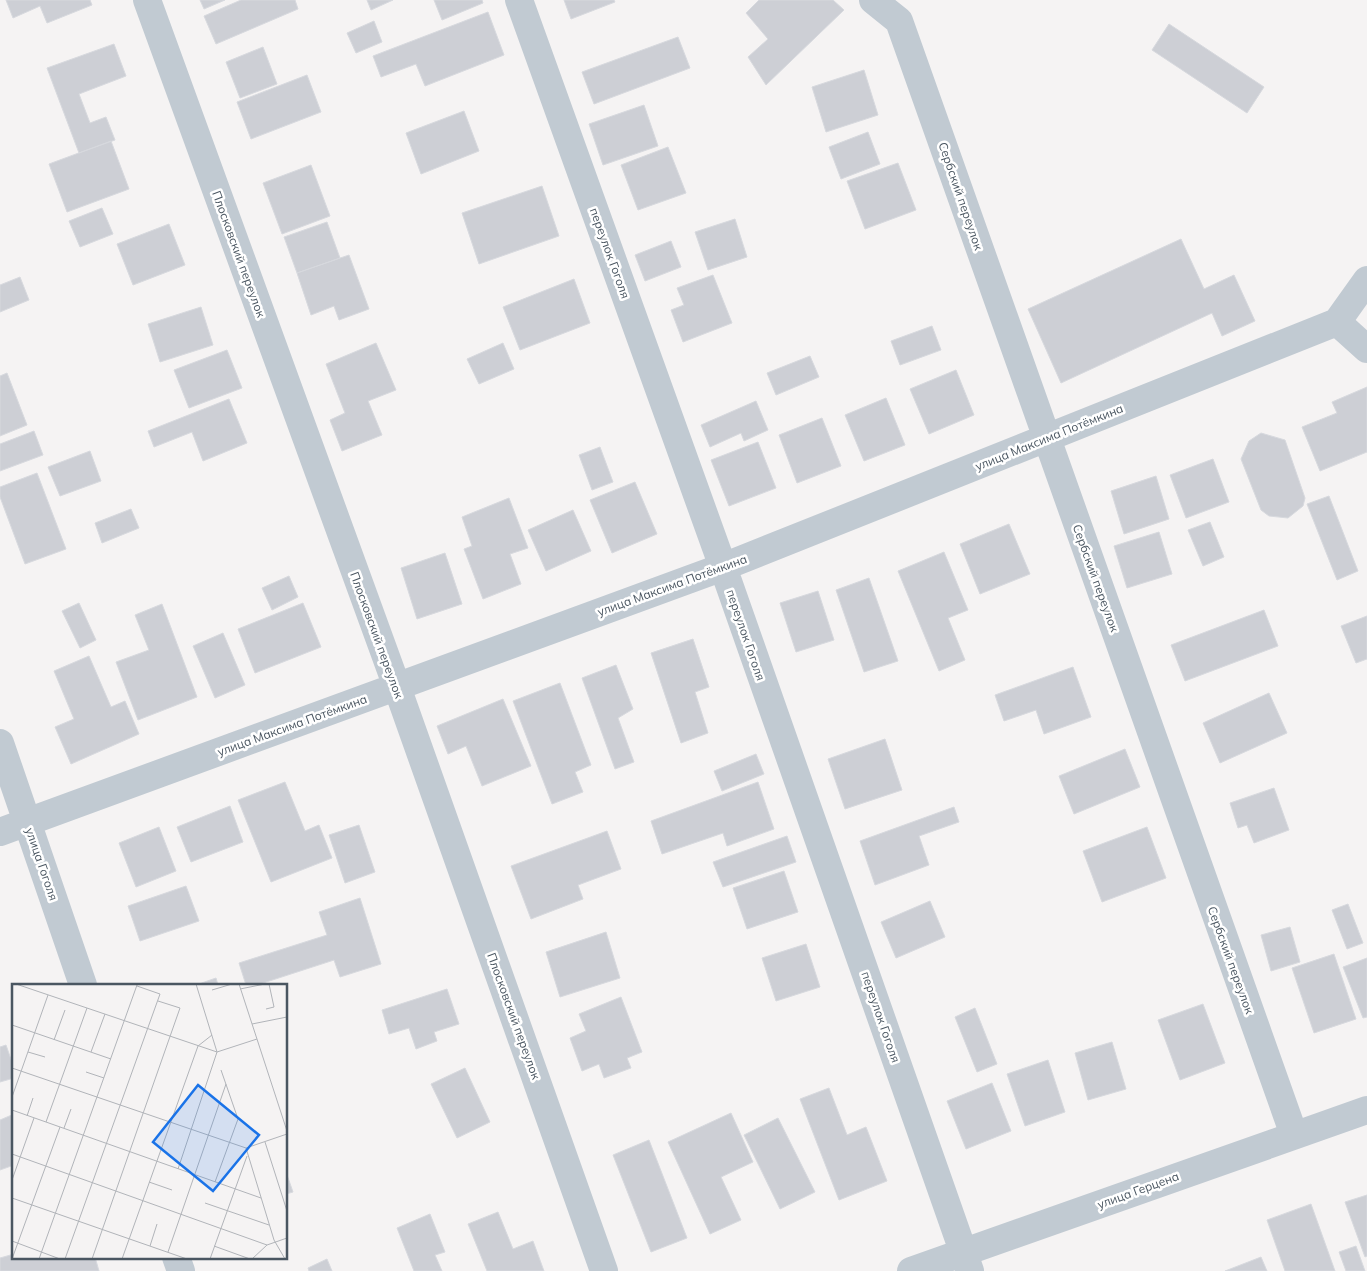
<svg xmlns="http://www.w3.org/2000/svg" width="1367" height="1271" font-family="Mulish,sans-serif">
  <rect width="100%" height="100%" fill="#f5f3f3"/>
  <!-- building -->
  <path fill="#cdcfd5" stroke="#d7d9de" d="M 6,0 L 90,0 L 92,5 L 47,23 L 40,6 L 13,18 Z
    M 200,0 L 225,0 L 204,9 Z
    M 241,0 L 295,0 L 298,9 L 216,44 L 204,16 Z
    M 367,0 L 393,0 L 371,10 Z
    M 434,0 L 482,0 L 483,3 L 442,20 Z
    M 564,0 L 614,0 L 615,2 L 571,19 Z
    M 759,0 L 833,0 L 844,10 L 766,85 L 748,57 L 768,39 L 746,13 Z
    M 488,12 L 504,55 L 425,86 L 416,64 L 381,77 L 373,56 Z
    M 374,21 L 382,42 L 356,53 L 347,33 Z
    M 1169,24 L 1264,87 L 1247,113 L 1152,50 Z
    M 678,37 L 690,68 L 594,104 L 582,72 Z
    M 114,44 L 126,76 L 79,94 L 90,123 L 106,117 L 115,140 L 79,153 L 47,68 Z
    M 263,47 L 277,84 L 240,98 L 226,62 Z
    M 864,70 L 878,115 L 826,132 L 812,87 Z
    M 307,75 L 321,112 L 251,139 L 237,102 Z
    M 644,105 L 658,146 L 603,165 L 589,124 Z
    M 464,111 L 479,151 L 421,174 L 406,133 Z
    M 868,132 L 880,164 L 841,179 L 829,147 Z
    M 111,141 L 129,189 L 67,212 L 49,164 Z
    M 668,147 L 686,193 L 638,210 L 621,165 Z
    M 898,163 L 916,210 L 865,229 L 847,181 Z
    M 311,165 L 330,216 L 282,234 L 263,183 Z
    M 542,186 L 559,236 L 479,264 L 462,213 Z
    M 102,208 L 113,234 L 80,247 L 69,221 Z
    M 735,219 L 747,257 L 708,270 L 695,232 Z
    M 327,222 L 340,258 L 297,273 L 284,237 Z
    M 169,224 L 185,265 L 133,285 L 117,244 Z
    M 1181,239 L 1204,289 L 1234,275 L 1255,321 L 1222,336 L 1212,313 L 1061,383 L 1028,309 Z
    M 671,241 L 681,267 L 645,281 L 635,255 Z
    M 349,255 L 369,309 L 339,320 L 334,306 L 311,315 L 297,273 Z
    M 713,275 L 732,323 L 683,342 L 671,310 L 684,305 L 677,288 Z
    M 20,277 L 29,300 L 0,312 L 0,285 Z
    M 574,279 L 590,323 L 520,350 L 503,307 Z
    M 201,307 L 213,345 L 160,362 L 148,324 Z
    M 932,326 L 941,350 L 900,365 L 891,341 Z
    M 376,343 L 396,390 L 368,401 L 382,435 L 342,451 L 330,420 L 345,413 L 326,364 Z
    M 503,343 L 514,369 L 479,384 L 467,359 Z
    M 227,350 L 242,388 L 189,408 L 174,370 Z
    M 810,356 L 819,377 L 776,395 L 767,373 Z
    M 956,370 L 974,415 L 929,434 L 910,389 Z
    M 7,373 L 27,425 L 0,436 L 0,376 Z
    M 1367,387 L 1367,452 L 1320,471 L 1302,427 L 1337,413 L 1332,402 Z
    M 886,398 L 905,445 L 864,461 L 845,415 Z
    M 229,399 L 247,443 L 203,461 L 192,432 L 154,447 L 148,431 Z
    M 756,401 L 768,430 L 744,441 L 741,433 L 710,447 L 701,425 Z
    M 822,418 L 841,466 L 797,483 L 779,435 Z
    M 34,431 L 43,455 L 0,471 L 0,444 Z
    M 1261,433 L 1285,440 L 1305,498 L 1303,506 L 1288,518 L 1269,516 L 1261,510 L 1241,459 L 1249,441 Z
    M 758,442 L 776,488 L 729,506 L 711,460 Z
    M 600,447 L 613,482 L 592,490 L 579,455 Z
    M 90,451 L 101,481 L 60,496 L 48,467 Z
    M 1213,459 L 1229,502 L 1186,518 L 1170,475 Z
    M 37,473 L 66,549 L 25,564 L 0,497 L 0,487 Z
    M 1156,476 L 1169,519 L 1124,534 L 1111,491 Z
    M 635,482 L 657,534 L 612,553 L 590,500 Z
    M 1329,496 L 1358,571 L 1337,580 L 1307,504 Z
    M 509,498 L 528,548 L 510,554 L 521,584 L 483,599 L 464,549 L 472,546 L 462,517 Z
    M 131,509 L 139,528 L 102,543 L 95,523 Z
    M 573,510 L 591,551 L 546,571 L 528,530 Z
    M 1210,522 L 1224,557 L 1203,566 L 1188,530 Z
    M 1009,524 L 1030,574 L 980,594 L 960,544 Z
    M 1159,532 L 1172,574 L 1127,588 L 1114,546 Z
    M 944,552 L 968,610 L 948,618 L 965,660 L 939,671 L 898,571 Z
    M 445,553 L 462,604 L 417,619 L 401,568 Z
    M 289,576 L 298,597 L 272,610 L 262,588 Z
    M 869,578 L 898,661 L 864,672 L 836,590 Z
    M 818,591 L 834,640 L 796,652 L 780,603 Z
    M 79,603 L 96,640 L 80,648 L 62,611 Z
    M 303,603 L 321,647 L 255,673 L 238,629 Z
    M 162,604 L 197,697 L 138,720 L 116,662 L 149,650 L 135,615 Z
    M 1264,610 L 1278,646 L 1185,681 L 1171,645 Z
    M 1367,616 L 1367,659 L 1356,663 L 1341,626 Z
    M 223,633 L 245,685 L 215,698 L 193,646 Z
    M 693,639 L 709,687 L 695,692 L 708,733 L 681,743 L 651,653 Z
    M 89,656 L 111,707 L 125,701 L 139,734 L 71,764 L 55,727 L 74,719 L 54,671 Z
    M 616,665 L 633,709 L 618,718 L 634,762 L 615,769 L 582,678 Z
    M 1073,667 L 1091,717 L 1044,734 L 1036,710 L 1004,721 L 995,695 Z
    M 560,683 L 591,765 L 575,772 L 583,792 L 552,804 L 513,701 Z
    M 1269,693 L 1287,733 L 1220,763 L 1203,723 Z
    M 503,699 L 531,766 L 482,786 L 466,746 L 448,754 L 437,726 Z
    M 885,739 L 902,790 L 845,809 L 828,759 Z
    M 1125,749 L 1140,787 L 1074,814 L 1059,776 Z
    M 756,754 L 764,774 L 722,791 L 714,771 Z
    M 285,782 L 305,831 L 319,825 L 332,858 L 271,882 L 238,800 Z
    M 758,782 L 774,829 L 727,846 L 723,833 L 662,854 L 651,821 Z
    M 1274,788 L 1289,830 L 1254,843 L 1247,825 L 1238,828 L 1230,803 Z
    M 230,806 L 243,842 L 191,862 L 177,827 Z
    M 954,807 L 959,822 L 919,836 L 929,865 L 875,885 L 860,841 Z
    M 359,825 L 375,872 L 345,883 L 329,835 Z
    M 159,827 L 176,871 L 136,887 L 119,843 Z
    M 1147,827 L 1166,878 L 1102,902 L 1083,851 Z
    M 607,831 L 621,869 L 578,885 L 583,899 L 531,919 L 511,866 Z
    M 787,836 L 796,862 L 723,887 L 713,862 Z
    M 784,871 L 798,912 L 747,929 L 733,888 Z
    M 186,886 L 199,921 L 140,941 L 128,906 Z
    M 360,898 L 381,964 L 340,977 L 334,960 L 257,985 L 246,985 L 239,963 L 327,935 L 319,912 Z
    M 930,901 L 945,937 L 896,958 L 881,922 Z
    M 1348,904 L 1363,943 L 1347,949 L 1332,910 Z
    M 1290,927 L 1300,962 L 1271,971 L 1261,935 Z
    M 606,932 L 620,978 L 560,997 L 546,952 Z
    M 806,944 L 820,987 L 776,1001 L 762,958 Z
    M 1334,954 L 1356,1019 L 1314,1033 L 1292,968 Z
    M 1367,958 L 1367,1017 L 1363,1018 L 1343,967 Z
    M 216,978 L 218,985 L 196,985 Z
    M 447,989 L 459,1024 L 434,1032 L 437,1041 L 416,1049 L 409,1028 L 389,1034 L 382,1010 Z
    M 621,997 L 642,1052 L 627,1058 L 631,1068 L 604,1078 L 599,1064 L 582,1071 L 570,1038 L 586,1031 L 579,1014 Z
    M 1203,1004 L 1225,1063 L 1180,1080 L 1158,1020 Z
    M 975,1008 L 997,1064 L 977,1072 L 955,1017 Z
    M 1112,1042 L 1126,1089 L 1088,1100 L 1075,1053 Z
    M 6,1045 L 14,1068 L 14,1078 L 0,1082 L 0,1047 Z
    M 1048,1060 L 1065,1112 L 1025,1126 L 1007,1074 Z
    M 465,1068 L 490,1122 L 457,1138 L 431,1084 Z
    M 992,1083 L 1011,1131 L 966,1149 L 947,1101 Z
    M 829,1088 L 847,1135 L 866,1127 L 887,1181 L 839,1200 L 800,1099 Z
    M 731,1113 L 753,1162 L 721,1177 L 741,1220 L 710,1234 L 668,1142 Z
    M 14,1114 L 14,1165 L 0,1170 L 0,1120 Z
    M 778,1118 L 815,1192 L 780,1209 L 744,1135 Z
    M 649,1140 L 687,1238 L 651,1252 L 613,1155 Z
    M 286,1172 L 293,1192 L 286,1194 Z
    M 1367,1195 L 1367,1256 L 1365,1257 L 1345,1202 Z
    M 1311,1204 L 1335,1271 L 1285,1271 L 1267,1220 Z
    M 498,1212 L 513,1249 L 533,1241 L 544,1271 L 487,1271 L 468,1224 Z
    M 430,1214 L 445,1252 L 435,1255 L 442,1271 L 414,1271 L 397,1228 Z
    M 1356,1246 L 1365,1271 L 1346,1271 L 1339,1252 Z
    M 14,1254 L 14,1257 L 95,1257 L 99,1271 L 0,1271 L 0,1258 Z
    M 1261,1257 L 1267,1271 L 1225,1271 Z
    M 327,1259 L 332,1271 L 309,1271 L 308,1268 Z"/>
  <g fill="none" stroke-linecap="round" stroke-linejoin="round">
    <!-- street -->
    <path stroke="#c1cad2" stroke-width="28" d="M 147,0 L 397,687 L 604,1271
      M 519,0 L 723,567 L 970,1271
      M 873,0 L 899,21 L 1294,1135
      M 1337,322 L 1367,280
      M 1337,322 L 1367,349
      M 0,743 L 83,985
      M 0,832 L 723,567 L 1337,322
      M 176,1257 L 181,1271
      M 911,1271 L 1367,1110"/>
  </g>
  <g text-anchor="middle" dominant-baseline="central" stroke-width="5" stroke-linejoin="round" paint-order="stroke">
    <!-- street labels -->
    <g font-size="12" fill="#4a5661" stroke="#fff">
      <text transform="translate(961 196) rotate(71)">Сербский переулок</text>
      <text transform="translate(610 253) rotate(70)">переулок Гоголя</text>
      <text transform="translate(239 254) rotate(70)">Плосковский переулок</text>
      <text transform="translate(1049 437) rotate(-22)">улица Максима Потёмкина</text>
      <text transform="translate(1096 578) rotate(70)">Сербский переулок</text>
      <text transform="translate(672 585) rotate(-20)">улица Максима Потёмкина</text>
      <text transform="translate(377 635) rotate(70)">Плосковский переулок</text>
      <text transform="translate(746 635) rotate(71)">переулок Гоголя</text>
      <text transform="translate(292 725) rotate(-20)">улица Максима Потёмкина</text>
      <text transform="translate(42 864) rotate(71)">улица Гоголя</text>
      <text transform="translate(1231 960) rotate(70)">Сербский переулок</text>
      <text transform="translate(514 1016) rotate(70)">Плосковский переулок</text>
      <text transform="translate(881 1017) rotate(71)">переулок Гоголя</text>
      <text transform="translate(1138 1190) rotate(-20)">улица Герцена</text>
    </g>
  </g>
  <!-- overview -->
  <g transform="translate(12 984)">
    <rect width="275" height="275" fill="#f5f3f3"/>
    <path fill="none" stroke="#b1b4b9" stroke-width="1" d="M 4,0 L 205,68M 227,0 L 275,147M 228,5 L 253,0M 200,6 L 220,0M 254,25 L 262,23 L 257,0M 240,40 L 275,33M 0,41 L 99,75M 42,56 L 53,26M 16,68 L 33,73M 79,68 L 93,30M 205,68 L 245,55M 0,84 L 234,164M 74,88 L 92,94M 0,113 L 36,11M 0,126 L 249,214M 15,132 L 21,114M 34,138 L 75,24M 52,144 L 59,125M 253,158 L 275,227M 234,164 L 262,256 L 273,275M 234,164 L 275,150M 0,170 L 255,261M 166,185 L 205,68 L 184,0M 0,196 L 22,134M 137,198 L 160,206M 203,198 L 226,135 L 209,86M 0,214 L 175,275M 193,219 L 257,241M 0,257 L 48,275M 138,262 L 145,240M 202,262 L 238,275M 156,268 L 214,100M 0,275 L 48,143M 27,275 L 125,1M 53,275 L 148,10 L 125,2M 80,275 L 168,24 L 146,17M 110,275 L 186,62 L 200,51M 198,275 L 235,172M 240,275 L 255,261 L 275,254"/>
    <path fill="#1a73e8" fill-opacity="0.15" stroke="#1a73e8" stroke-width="2.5" d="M 186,101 L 247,151 L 201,207 L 141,158 Z"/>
    <rect width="275" height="275" fill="none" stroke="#4a5661" stroke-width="2.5"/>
  </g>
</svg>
